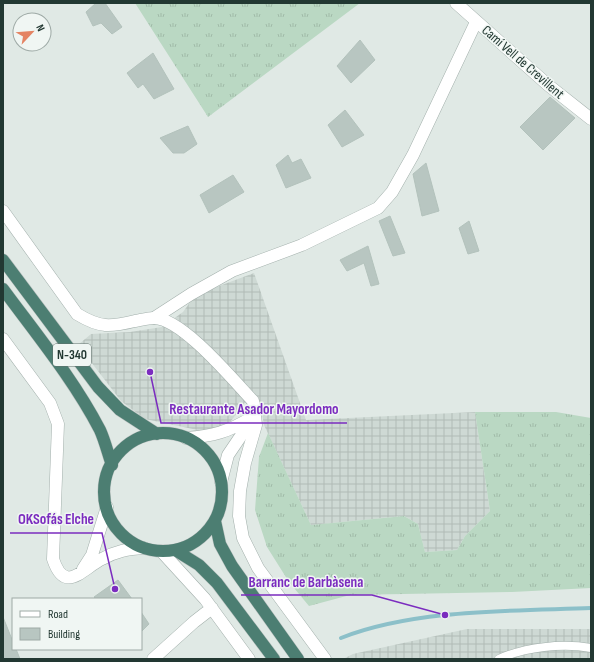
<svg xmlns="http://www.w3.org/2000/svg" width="594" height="662" font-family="'Sofia Sans Condensed',sans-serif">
  <defs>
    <pattern id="industrial-grid" width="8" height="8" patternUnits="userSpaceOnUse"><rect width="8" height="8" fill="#ced9d4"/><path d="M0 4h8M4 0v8" fill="none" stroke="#b1bbb6"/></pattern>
    <pattern id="grass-tufts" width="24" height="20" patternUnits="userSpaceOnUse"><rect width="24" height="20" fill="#bad8c3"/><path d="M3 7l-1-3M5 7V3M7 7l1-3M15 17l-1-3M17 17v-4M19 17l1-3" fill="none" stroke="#a0baa8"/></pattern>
  </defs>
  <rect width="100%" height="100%" fill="#e0e9e5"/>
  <!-- industrial -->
  <path fill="url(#industrial-grid)" d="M 254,273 L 306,420 L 475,412 L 490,511 L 465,536 L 457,550 L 425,552 L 418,524 L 404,516 L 311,525 L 264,425 L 260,402 L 252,393 L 225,429 L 212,433 L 145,419 L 121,401 L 78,345 L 91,334 L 130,332 L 162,327 L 183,312 L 195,295 Z
    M 467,629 L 591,629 L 591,659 L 343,659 L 353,654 Z"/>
  <!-- grass -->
  <path fill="url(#grass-tufts)" d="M 135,3 L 360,3 L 208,117 Z
    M 475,412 L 556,412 L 591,418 L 591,588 L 512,592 L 350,595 L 309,606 L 289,582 L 267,547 L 255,510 L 259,457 L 268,433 L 311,525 L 404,516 L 418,524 L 425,552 L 457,550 L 465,536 L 490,511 Z"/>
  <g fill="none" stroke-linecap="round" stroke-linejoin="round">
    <!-- stream -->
    <path stroke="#8cc0c9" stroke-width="4" d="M 341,638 C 414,609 513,611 591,608"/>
  </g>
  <!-- building -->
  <path fill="#b8c6c1" stroke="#b3c2bc" d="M 96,3 L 105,3 L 122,27 L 112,34 L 101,23 L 93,26 L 86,12 Z
    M 360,40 L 375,60 L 351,83 L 337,66 Z
    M 153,53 L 174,89 L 154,99 L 143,84 L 138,88 L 127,73 Z
    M 550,97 L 575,118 L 543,150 L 520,127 Z
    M 345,110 L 364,135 L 342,147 L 328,125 Z
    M 188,126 L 197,144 L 184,153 L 173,153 L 160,138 Z
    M 288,155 L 292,163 L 301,159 L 311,178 L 286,188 L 276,165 Z
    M 426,163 L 439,211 L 422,216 L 413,174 Z
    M 233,175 L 244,192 L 209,213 L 200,195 Z
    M 390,216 L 405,253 L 393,256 L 379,221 Z
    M 469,221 L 479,251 L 468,254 L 459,228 Z
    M 368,246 L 379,284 L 371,286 L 364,263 L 347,271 L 340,260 Z
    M 118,580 L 132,599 L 96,599 L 94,597 Z
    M 141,612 L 149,624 L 141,632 Z
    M 3,617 L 13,642 L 13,649 L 16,649 L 20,659 L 3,659 Z"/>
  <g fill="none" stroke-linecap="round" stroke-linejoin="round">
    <!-- service casing -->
    <g stroke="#a3b0ac" stroke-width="9">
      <path id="service" d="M 499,659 C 525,647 562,643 591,648"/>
    </g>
    <!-- minor casing -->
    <g stroke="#a3b0ac" stroke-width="13">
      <path id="minor" d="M 154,318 L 191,294 L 232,271 L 302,245 L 378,208 L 392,192 L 413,155 L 476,22
        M 255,415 L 256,425 L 245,463 L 240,491 L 239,516 L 243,538 L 258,568 L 325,659
        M 162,552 L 205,599 L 249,659
        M 153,659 L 194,622 L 212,608"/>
    </g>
    <!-- tertiary casing -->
    <g stroke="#a3b0ac" stroke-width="13">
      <path id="tertiary" d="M 456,3 L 548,85 L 591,119
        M 3,211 L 77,314 C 100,328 110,327 135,321 C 141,320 148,318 154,318 C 182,318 234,381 253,401 L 255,415 L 228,455 L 221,482
        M 3,339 L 50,403 L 58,424 L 53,559 C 65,595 82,569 102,559 C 116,551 128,549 144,548
        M 186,438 C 213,436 228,432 251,418
        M 83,569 L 92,555 L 107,507"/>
    </g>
    <!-- trunk casing -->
    <g stroke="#bdc3c2" stroke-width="13">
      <path id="trunk" d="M 3,260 L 98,387 L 120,410 L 157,434
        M 3,289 C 37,335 74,380 100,430 C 105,441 108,454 112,465
        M104 492a59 59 0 1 1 118 0a59 59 0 1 1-118 0Z
        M 215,521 L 220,544 L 232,566 L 298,659
        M 175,550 L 199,565 L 217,583 L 274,659"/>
    </g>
    <!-- service -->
    <use href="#service" stroke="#fff" stroke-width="8"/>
    <!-- minor -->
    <use href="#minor" stroke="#fff" stroke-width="12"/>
    <!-- tertiary -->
    <use href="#tertiary" stroke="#fff" stroke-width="12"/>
    <!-- trunk -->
    <use href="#trunk" stroke="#4c7e72" stroke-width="12"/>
  </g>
  <g text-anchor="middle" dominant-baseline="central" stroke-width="3" stroke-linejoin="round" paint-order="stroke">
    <!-- shield labels -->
    <rect fill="#f0f6f3" stroke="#60716c" stroke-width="1" x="53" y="344" width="38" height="22" rx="3"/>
    <g font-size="13" font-weight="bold" fill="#223832">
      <text x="72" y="355">N-340</text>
    </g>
    <!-- street labels -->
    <g font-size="14" fill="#223832" stroke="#f0f6f3">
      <text transform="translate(523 62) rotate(41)">Camí Vell de Crevillent</text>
    </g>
  </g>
  <!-- callouts -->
  <path fill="none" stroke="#7b2cbf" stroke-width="1.5" d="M150 372L161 423H347M115 589L102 533H10M445 615L372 595H241"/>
  <g fill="#7b2cbf" stroke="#f0f6f3" stroke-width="1.5">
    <circle cx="150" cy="372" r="4"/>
    <circle cx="115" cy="589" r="4"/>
    <circle cx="445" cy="615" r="4"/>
  </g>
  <g font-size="15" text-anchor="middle" font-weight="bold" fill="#7b2cbf" stroke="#f0f6f3" stroke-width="3" stroke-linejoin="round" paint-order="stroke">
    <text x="254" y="414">Restaurante Asador Mayordomo</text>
    <text x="56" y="524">OKSofás Elche</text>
    <text x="306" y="587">Barranc de Barbàsena</text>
  </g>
  <!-- border -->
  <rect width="594" height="662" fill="none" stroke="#223832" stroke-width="8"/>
  <!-- legend -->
  <rect x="12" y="598" width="130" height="52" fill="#f0f6f3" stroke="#9eaaa6"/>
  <rect x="20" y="611" width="20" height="6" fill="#ffffff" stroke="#9eaaa6"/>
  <text x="48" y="618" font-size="12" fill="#223832">Road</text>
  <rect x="20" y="628" width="20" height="12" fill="#b8c6c1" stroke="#9eaaa6"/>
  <text x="48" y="638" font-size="12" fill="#223832">Building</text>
  <!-- north arrow -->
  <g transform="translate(32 32) rotate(64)"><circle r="19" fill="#f0f6f3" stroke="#9eaaa6"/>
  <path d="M0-3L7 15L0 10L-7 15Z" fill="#e48363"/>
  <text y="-6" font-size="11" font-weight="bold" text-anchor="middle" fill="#223832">N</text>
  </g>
</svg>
